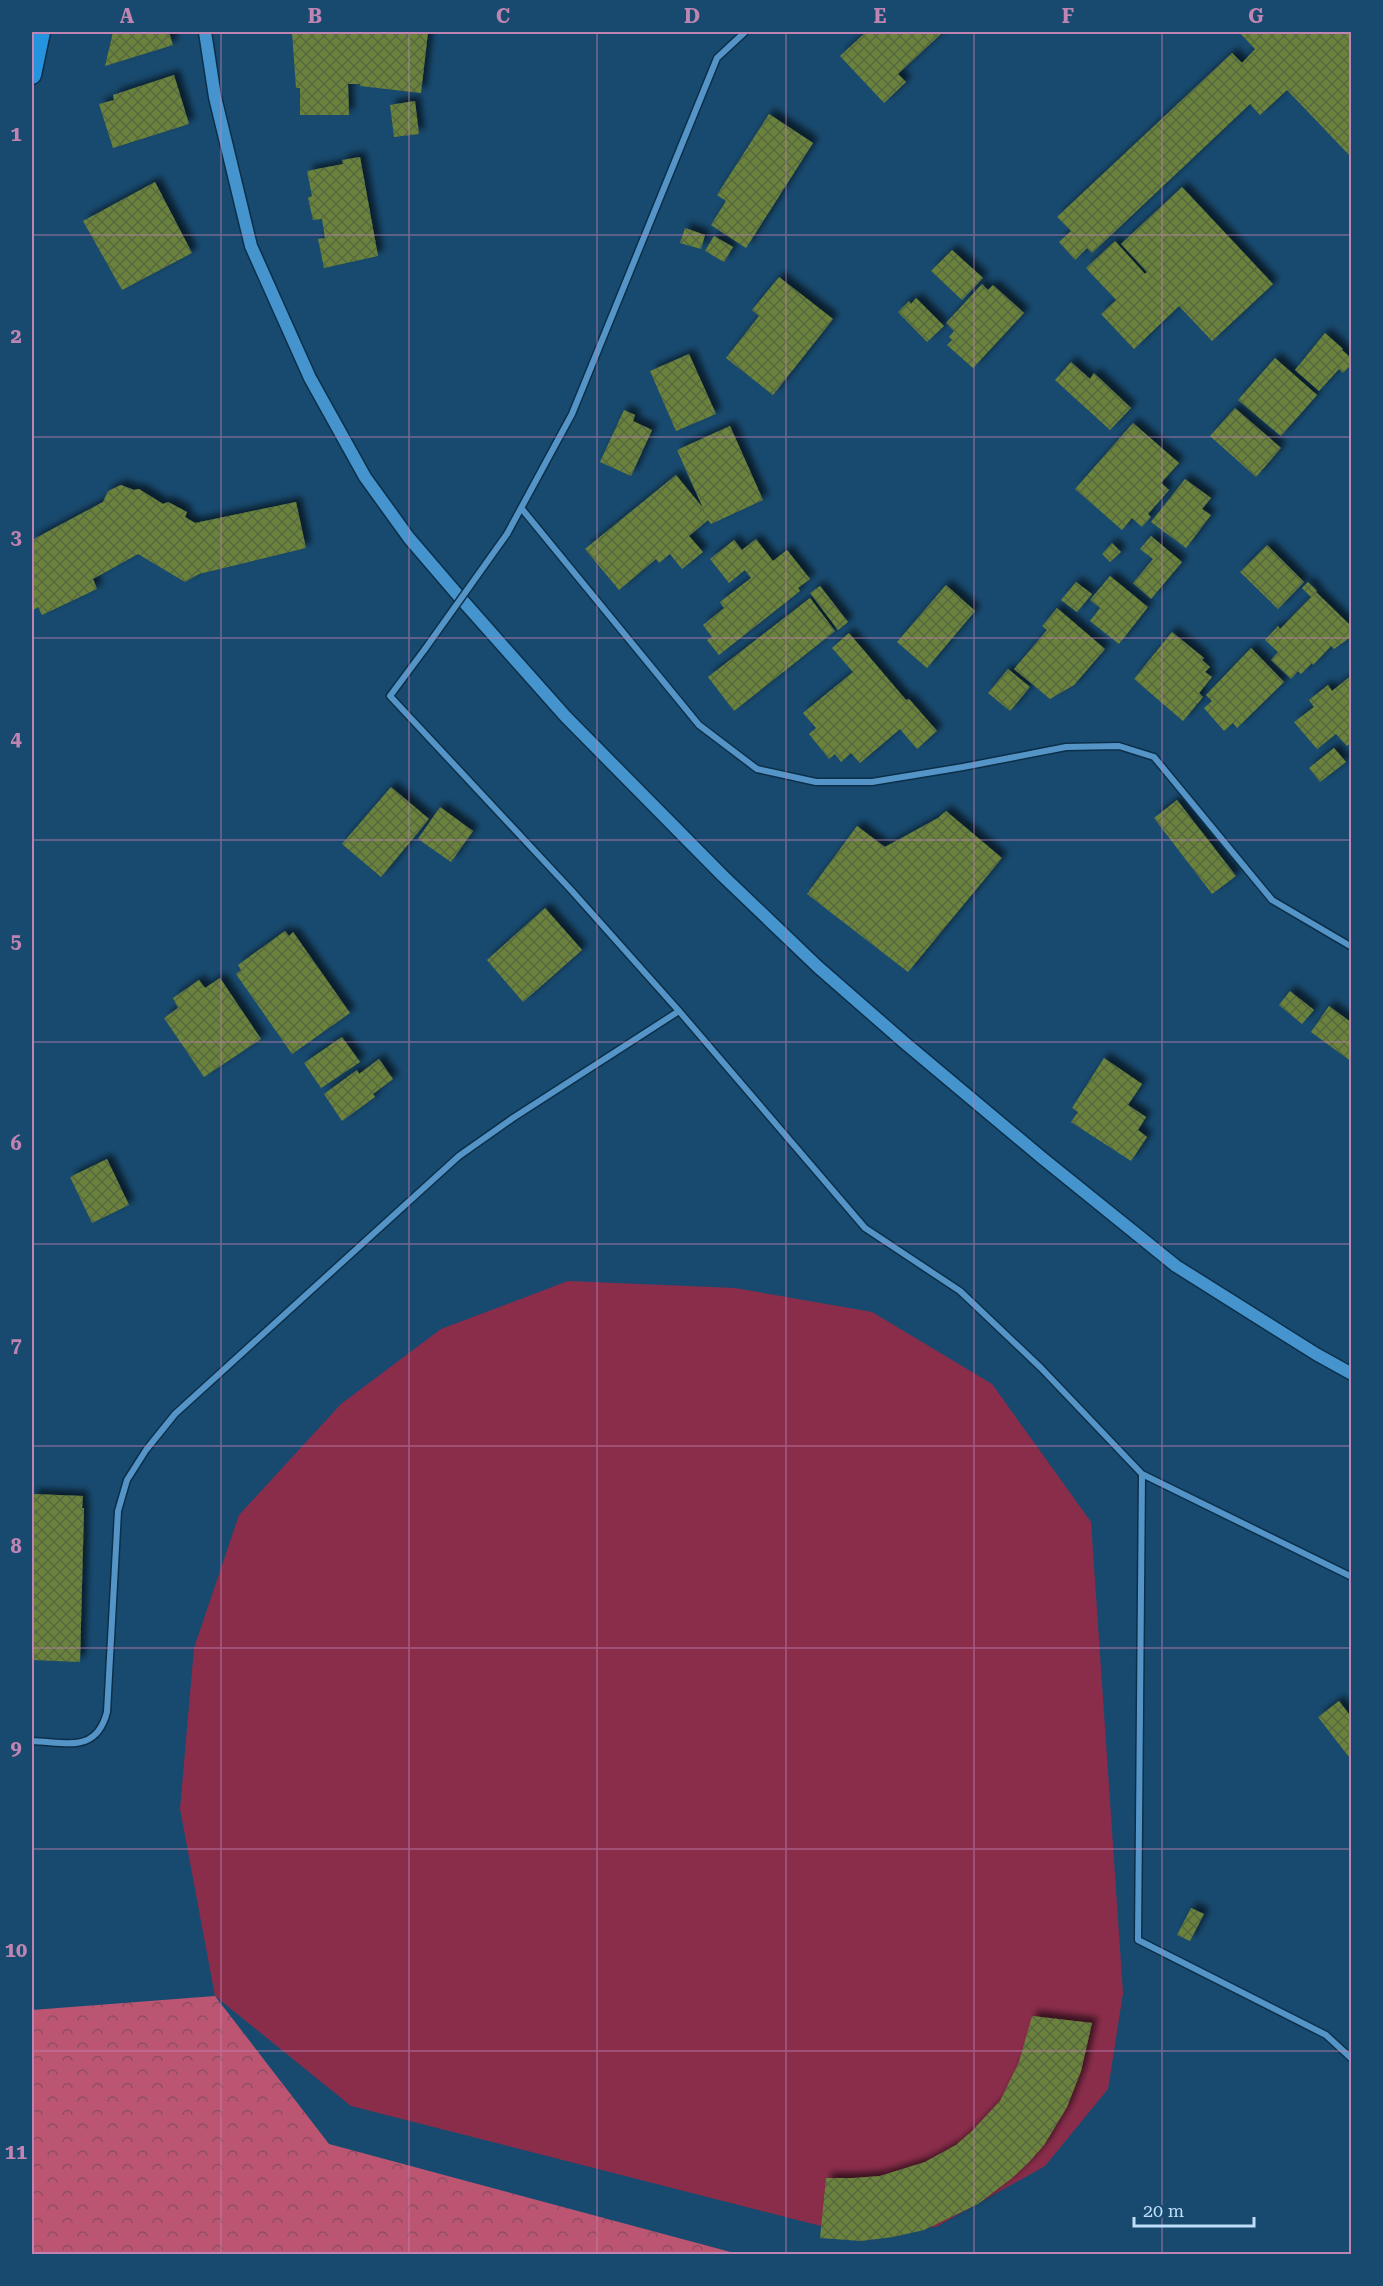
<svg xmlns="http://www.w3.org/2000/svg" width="1383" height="2286" font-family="'Roboto Serif',serif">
  <defs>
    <pattern id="forest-crowns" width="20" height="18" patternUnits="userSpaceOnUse" patternTransform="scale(1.5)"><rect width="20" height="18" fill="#bb5572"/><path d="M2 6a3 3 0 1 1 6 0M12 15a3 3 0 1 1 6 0" fill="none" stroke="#8e4e64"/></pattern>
    <pattern id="building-cross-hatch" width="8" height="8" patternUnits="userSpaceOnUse" patternTransform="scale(1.5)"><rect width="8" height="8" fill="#6b823b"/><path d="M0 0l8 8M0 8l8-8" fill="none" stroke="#576841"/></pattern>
    <filter id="shadow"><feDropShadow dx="5.5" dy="-5.5" stdDeviation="3" flood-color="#0009"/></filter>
  </defs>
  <rect width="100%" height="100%" fill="#184a6f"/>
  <!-- green -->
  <path fill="#8a2d4b" d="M 568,1281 L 735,1288 L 872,1312 L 992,1384 L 1091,1522 L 1123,1993 L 1108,2089 L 1045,2166 L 936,2227 L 829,2228 L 351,2106 L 215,1996 L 180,1809 L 194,1648 L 239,1515 L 341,1404 L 441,1329 Z"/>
  <!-- forest -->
  <path fill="url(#forest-crowns)" d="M 215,1996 L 329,2144 L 738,2254 L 32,2254 L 32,2010 Z"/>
  <!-- building -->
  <path fill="url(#building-cross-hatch)" filter="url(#shadow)" d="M 113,32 L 169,32 L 173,45 L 105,66 Z
    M 292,32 L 428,32 L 421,93 L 360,86 L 360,84 L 348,84 L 349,115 L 300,115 L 300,88 L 296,88 Z
    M 866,32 L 943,32 L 898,74 L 906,82 L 884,103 L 840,56 Z
    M 1239,32 L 1352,32 L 1352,158 L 1287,90 L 1260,115 L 1250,104 L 1092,253 L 1087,248 L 1075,260 L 1059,242 L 1071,231 L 1057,217 L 1232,53 L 1242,63 L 1255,49 Z
    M 174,75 L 189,124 L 113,148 L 99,104 L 114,100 L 113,95 Z
    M 415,101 L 419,134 L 394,137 L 390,105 Z
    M 769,114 L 813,143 L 746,248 L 711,225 L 726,201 L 717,195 Z
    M 360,157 L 378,256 L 324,268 L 318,239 L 325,238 L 322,219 L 313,220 L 308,198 L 312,196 L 307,171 L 343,164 L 342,160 Z
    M 155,182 L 192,253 L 122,290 L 83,221 Z
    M 1182,187 L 1273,284 L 1212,341 L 1179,306 L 1134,349 L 1101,314 L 1116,300 L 1086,268 L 1115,241 L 1145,274 L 1147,272 L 1121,244 Z
    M 685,228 L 705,235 L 701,249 L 680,243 Z
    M 714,236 L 733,247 L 724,262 L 705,251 Z
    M 952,250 L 983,278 L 962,300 L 931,271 Z
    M 779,277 L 833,319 L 773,395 L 726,358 L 759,316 L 752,310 Z
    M 982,284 L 988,290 L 993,285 L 1024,313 L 973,368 L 947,345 L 952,340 L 949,337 L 954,331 L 946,323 Z
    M 916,298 L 944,326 L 927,342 L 898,312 L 909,301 L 911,304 Z
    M 1325,333 L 1343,349 L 1342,350 L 1352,359 L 1352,364 L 1343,373 L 1339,369 L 1319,391 L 1295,370 Z
    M 689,354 L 716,414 L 676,431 L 650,371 Z
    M 1275,358 L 1317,395 L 1281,436 L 1238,400 Z
    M 1071,362 L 1090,379 L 1094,373 L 1131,408 L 1110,430 L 1055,380 Z
    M 1235,408 L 1281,448 L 1256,477 L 1210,436 Z
    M 624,410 L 635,415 L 633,421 L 652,430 L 631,476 L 600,462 Z
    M 1133,423 L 1179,463 L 1161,483 L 1169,490 L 1148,514 L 1151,517 L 1142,527 L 1132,518 L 1122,530 L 1075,489 Z
    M 730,426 L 763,500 L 711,524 L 708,520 L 689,536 L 703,552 L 682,569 L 670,554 L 659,563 L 656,559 L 619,590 L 585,549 L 676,475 L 703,508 L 677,450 Z
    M 1185,479 L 1211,498 L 1202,509 L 1211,515 L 1186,548 L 1151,522 Z
    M 121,485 L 134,490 L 139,489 L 163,504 L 168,502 L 187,512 L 185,517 L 195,523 L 296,502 L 306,548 L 199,574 L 185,582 L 138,554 L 93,579 L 97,589 L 42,615 L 38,607 L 32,611 L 32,540 L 103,502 L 108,491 Z
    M 1151,536 L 1182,562 L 1151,599 L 1133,583 L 1153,559 L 1140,549 Z
    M 756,539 L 773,561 L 787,550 L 810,579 L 798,588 L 800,591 L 719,655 L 707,640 L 712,637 L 703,625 L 724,608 L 720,602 L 751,578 L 745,570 L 729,583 L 710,559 L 734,540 L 742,550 Z
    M 1112,543 L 1121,552 L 1110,562 L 1102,554 Z
    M 1267,545 L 1304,582 L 1278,609 L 1240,572 Z
    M 1110,576 L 1148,607 L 1119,644 L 1090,621 L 1100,608 L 1090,600 Z
    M 1076,582 L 1092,594 L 1077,612 L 1061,600 Z
    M 1308,582 L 1317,591 L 1316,592 L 1352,627 L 1352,636 L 1334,649 L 1331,646 L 1313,665 L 1312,663 L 1301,674 L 1298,671 L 1291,679 L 1271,660 L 1278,652 L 1265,640 L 1278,626 L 1280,629 L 1311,597 L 1302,588 Z
    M 946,585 L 975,611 L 927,668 L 897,642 Z
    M 820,586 L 848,622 L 838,630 L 810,593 Z
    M 810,598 L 835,631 L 734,711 L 708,677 Z
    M 1057,608 L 1105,649 L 1074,685 L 1050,699 L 1014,669 L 1047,630 L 1042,626 Z
    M 1172,632 L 1204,658 L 1202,660 L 1210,667 L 1205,672 L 1212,677 L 1199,693 L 1203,697 L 1183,721 L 1134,679 Z
    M 849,633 L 906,700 L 909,699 L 937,731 L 917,749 L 900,729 L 860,763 L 851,753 L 841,762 L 835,754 L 829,759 L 809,734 L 816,728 L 803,713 L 853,672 L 832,648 Z
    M 1251,648 L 1284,682 L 1237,728 L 1233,723 L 1224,731 L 1204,708 L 1212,701 L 1206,695 Z
    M 1008,669 L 1030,687 L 1010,711 L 988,693 Z
    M 1352,675 L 1352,742 L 1347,746 L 1336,734 L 1317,749 L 1294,722 L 1314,707 L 1309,700 L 1328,685 L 1332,691 Z
    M 1334,748 L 1346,762 L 1320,782 L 1309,768 Z
    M 391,787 L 429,819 L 381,877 L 342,844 Z
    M 1177,800 L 1236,876 L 1212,894 L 1154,818 Z
    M 440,807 L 473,831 L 451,862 L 418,839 Z
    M 946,811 L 1002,858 L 908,972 L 807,894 L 857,826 L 885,847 L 938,818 Z
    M 545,908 L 582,950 L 523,1002 L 487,960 Z
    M 285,931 L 289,936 L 293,932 L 350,1013 L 292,1054 L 236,974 L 241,970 L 238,965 Z
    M 220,978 L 261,1039 L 204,1077 L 164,1018 L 178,1008 L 173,998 L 199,980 L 205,988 Z
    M 1290,991 L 1314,1010 L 1302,1024 L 1279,1005 Z
    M 1329,1006 L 1352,1023 L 1352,1062 L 1311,1032 Z
    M 342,1037 L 360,1062 L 321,1088 L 304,1063 Z
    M 1104,1058 L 1142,1084 L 1128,1105 L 1146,1117 L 1138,1130 L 1147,1137 L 1131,1161 L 1071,1122 L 1078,1112 L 1072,1108 Z
    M 379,1059 L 393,1079 L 373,1094 L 375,1097 L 342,1121 L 324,1094 L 357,1070 L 359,1074 Z
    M 107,1159 L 129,1205 L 92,1223 L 70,1177 Z
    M 32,1494 L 83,1496 L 82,1508 L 84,1508 L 80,1662 L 32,1660 Z
    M 1339,1701 L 1352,1718 L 1352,1761 L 1318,1717 Z
    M 1191,1908 L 1204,1914 L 1190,1941 L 1177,1935 Z
    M 1032,2016 L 1092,2023 L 1081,2071 L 1067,2107 L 1044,2145 L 1029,2162 L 1012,2178 L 978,2204 L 924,2230 L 893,2237 L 861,2241 L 820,2238 L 826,2178 L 854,2178 L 880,2176 L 925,2162 L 956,2145 L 971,2132 L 1000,2101 L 1019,2062 Z"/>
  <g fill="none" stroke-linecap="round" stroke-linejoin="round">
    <!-- street casing -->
    <g stroke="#0c2f49" stroke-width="9">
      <path id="street" d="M 522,509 L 699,725 L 757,769 L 816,782 L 872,782 L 963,767 L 1066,747 L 1119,746 L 1154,757 L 1272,900 L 1352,947
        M 507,534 L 572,414 L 717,58 L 745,32
        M 425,649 L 390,696 L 572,891 L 679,1011 L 865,1228 L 960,1291 L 1041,1368 L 1142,1474 L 1352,1577
        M 1142,1474 L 1138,1940 L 1326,2035 L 1352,2059
        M 32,1741 C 66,1742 96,1754 107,1712 L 118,1511 L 127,1480 L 146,1450 L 175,1414 L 459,1156 L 513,1118 L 679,1011"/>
    </g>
    <!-- secondary casing -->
    <g stroke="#0c2f49" stroke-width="15">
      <path id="secondary" d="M 205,32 L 215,97 L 251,246 L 310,378 L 365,477 L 409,538 L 463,601 L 566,717 L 723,876 L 818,967 L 905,1043 L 1041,1157 L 1176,1266 L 1316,1354 L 1352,1374"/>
    </g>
    <!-- highway casing -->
    <g stroke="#0c2f49" stroke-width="21">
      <path id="highway" d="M 32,75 L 41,32"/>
    </g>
    <!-- street -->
    <use href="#street" stroke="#5494c7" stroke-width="6"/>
    <!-- secondary -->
    <use href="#secondary" stroke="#4694ce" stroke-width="12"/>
    <!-- highway -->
    <use href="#highway" stroke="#2593dd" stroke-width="18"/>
    <!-- street-bridge casing -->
    <g stroke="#0c2f49" stroke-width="9" stroke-linecap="butt">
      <path id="street-bridge" d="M 425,649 L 507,534"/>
    </g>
    <!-- street-bridge -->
    <use href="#street-bridge" stroke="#5494c7" stroke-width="6"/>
  </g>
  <!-- grid -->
  <path fill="none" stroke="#bf84b1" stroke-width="1.5" stroke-opacity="0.55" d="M 221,32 L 221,2254M 409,32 L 409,2254M 597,32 L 597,2254M 786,32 L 786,2254M 974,32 L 974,2254M 1162,32 L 1162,2254M 32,235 L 1352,235M 32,437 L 1352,437M 32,638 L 1352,638M 32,840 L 1352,840M 32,1042 L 1352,1042M 32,1244 L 1352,1244M 32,1446 L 1352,1446M 32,1648 L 1352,1648M 32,1849 L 1352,1849M 32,2051 L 1352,2051"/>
  <!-- border -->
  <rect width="1383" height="2286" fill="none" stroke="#184a6f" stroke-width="66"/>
  <!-- scale -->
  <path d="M1134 2217v9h120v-9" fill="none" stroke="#bdddf8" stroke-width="3"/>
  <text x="1143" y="2217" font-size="18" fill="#bdddf8" stroke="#184a6f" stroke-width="4.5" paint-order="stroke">20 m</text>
  <rect x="33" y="33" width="1317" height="2220" fill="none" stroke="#bf84b1" stroke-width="2"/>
  <g font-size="20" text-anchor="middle" font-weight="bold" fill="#bf84b1">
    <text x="127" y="23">A</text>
    <text x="315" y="23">B</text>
    <text x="503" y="23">C</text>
    <text x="692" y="23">D</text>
    <text x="880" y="23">E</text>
    <text x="1068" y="23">F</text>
    <text x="1256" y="23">G</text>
    <text x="16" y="141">1</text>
    <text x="16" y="343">2</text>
    <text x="16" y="544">3</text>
    <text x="16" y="746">4</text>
    <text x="16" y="948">5</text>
    <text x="16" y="1150">6</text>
    <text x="16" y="1352">7</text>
    <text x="16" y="1553">8</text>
    <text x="16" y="1755">9</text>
    <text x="16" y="1957">10</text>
    <text x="16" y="2159">11</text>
  </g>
</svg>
